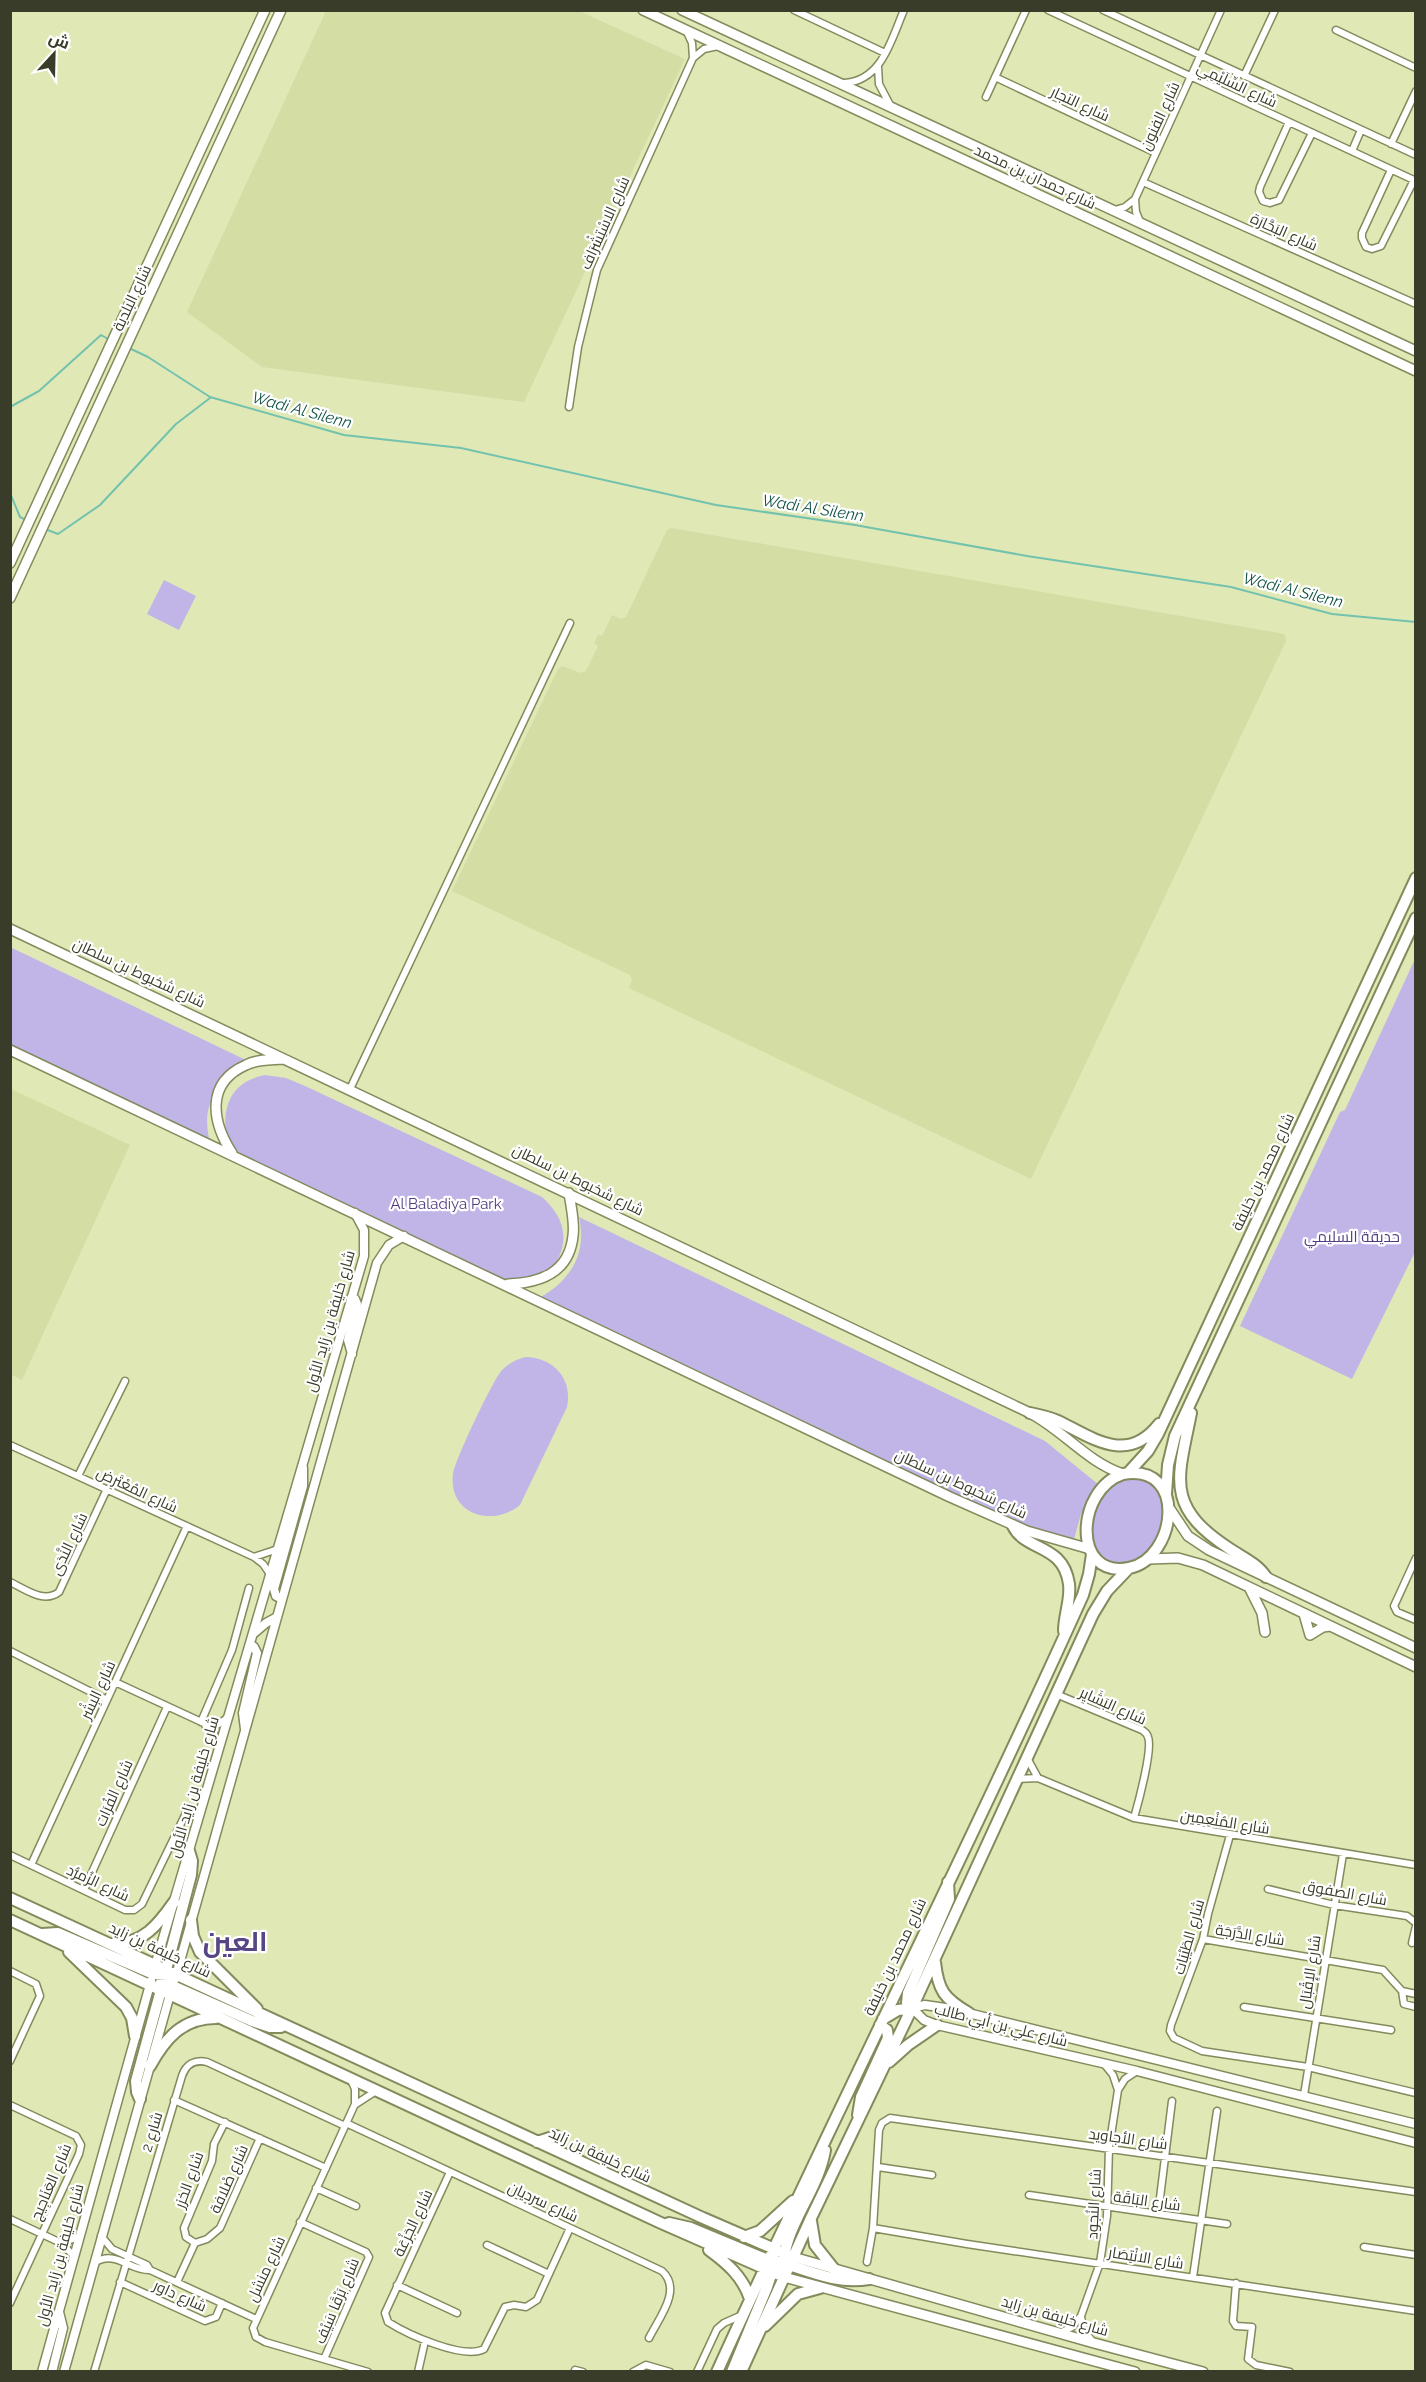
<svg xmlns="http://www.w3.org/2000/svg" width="1426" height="2382" font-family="Raleway,Cairo,sans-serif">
  <rect width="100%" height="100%" fill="#e0e8b6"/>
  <!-- built -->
  <path fill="#d4dda4" d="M 326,11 L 579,11 L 685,59 L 524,402 L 262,367 L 187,312 Z
    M 671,528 L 1279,633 L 1285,635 L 1286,641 L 1031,1179 L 629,988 L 632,980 L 630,975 L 452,891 L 558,669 L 562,666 L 581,673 L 586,671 L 598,646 L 594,643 L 598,635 L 602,636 L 612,615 L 621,619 L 626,617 L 667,530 Z
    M 11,1089 L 130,1145 L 22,1380 L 10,1374 Z"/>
  <!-- green -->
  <path fill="#c1b5e8" d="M 164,580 L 196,596 L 179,630 L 147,614 Z
    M 10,947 L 248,1061 C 221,1087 199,1099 210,1142 L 11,1048 Z
    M 1415,959 L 1415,1252 L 1352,1379 L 1240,1326 L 1340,1112 L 1345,1110 Z
    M 265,1075 L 286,1078 L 305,1086 L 542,1197 C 561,1214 570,1235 558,1259 C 556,1264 552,1271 547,1274 C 538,1279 516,1280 505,1282 L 251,1160 C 246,1157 240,1153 235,1149 C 220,1133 223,1101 239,1087 C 246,1080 256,1077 265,1075 Z
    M 579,1217 L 1045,1441 L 1099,1485 L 1081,1514 L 1073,1543 L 1019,1528 L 541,1297 C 572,1279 587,1252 579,1217 Z
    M 526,1357 C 554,1358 573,1379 567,1407 L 520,1505 C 492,1528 448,1514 453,1474 C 455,1460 493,1380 502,1370 C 509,1363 517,1359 526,1357 Z
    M 1120,1479 C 1126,1479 1136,1477 1142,1479 C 1181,1491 1159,1562 1127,1565 C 1123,1565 1117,1564 1114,1563 C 1080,1557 1089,1515 1103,1495 C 1107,1489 1114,1484 1120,1479 Z"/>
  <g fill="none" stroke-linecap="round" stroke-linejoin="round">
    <!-- stream -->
    <path stroke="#73c2ad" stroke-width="2" d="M 129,348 L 148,357 L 210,397 L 344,435 L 461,448 L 716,505 L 855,525 L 1027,556 L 1231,587 L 1332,614 L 1416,622
      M 10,407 L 39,391 L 101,335 L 110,340
      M 10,493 L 20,517 L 26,520
      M 45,529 L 58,534 L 100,505 L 176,424 L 210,398"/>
    <!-- street casing -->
    <g stroke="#838a5c" stroke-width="9">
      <path id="street" d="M 794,10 L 885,53
        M 1048,10 L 1416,181
        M 1103,10 L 1416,155
        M 1336,30 L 1416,68
        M 687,32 L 692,43 L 693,58
        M 878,67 L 879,84 L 890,105
        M 1244,76 L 1275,10
        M 995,77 L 1156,153
        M 844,83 C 882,81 891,40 904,10
        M 986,97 L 1026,10
        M 1289,122 L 1260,187 L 1259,192 L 1263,201 L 1270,203 L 1279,200 L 1312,133
        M 1391,144 L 1416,91
        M 1352,151 L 1361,130
        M 1391,170 L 1362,233 L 1362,238 L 1366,247 L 1372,249 L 1381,246 L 1414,180
        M 1143,182 L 1416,304
        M 1115,210 L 1125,207 L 1135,199
        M 1141,224 L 1136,212 L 1135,199 L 1221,10
        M 569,407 L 578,347 L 597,270 L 693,58 L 704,49 L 718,46
        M 350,1089 L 570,623
        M 10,1445 L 254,1557 L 263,1564 L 270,1574
        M 78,1476 L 125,1381
        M 254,1557 L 278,1549
        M 1416,1558 L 1394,1606 L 1397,1612 L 1416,1620
        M 10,1582 C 25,1589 44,1604 59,1592 L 107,1489
        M 10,1651 L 107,1700
        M 115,1682 L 208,1725 L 219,1724 L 228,1717
        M 1056,1694 L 1142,1730 C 1145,1732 1147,1733 1148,1737 C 1153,1749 1138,1804 1134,1818
        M 201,1722 L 232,1650 L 249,1588
        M 205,1725 L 212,1731 L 220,1745
        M 1027,1758 L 1038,1778
        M 1017,1779 L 1038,1778 L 1134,1818 L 1416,1865
        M 1230,1835 L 1208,1914 L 1203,1939 L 1171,2025 L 1170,2031 L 1174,2038 L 1202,2051 L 1308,2067 L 1416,2093
        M 10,1855 L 125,1910 L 134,1910 L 142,1904 L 189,1807
        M 31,1865 L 187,1526
        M 1268,1889 L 1334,1905 L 1407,1916 L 1416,1923
        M 84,1890 L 167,1707
        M 1203,1939 L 1383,1970 L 1402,1991 L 1404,2004 L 1416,2007
        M 1412,1943 L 1416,1926
        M 10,1971 L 36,1984 L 40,1996 L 10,2061
        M 1402,1991 L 1416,1994
        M 1244,2007 L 1391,2030
        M 1105,2065 L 1113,2075 L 1118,2090
        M 351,2080 L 355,2089 L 355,2104 L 253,2328 L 256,2337 L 265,2342 L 368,2372
        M 1304,2095 L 1343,1854
        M 174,2100 L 326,2168
        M 356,2104 L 376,2091
        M 10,2105 L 76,2136 L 81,2145 L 79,2154 L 10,2303
        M 346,2123 L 662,2271 C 683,2290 658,2319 649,2338
        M 878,2167 L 932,2175
        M 450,2172 L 385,2313 L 388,2322 C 407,2334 463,2360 484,2349 L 505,2307 L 514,2305 L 526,2307 L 537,2300 L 570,2228
        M 316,2188 L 356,2206
        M 1029,2195 L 1227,2224
        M 1158,2214 L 1172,2101
        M 10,2219 L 61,2243 L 74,2256
        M 300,2222 L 366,2252 L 369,2257 L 324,2359
        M 873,2228 L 967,2244 L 1416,2311
        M 101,2236 L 112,2249 L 147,2265 L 150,2270
        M 61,2243 L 79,2237
        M 195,2243 L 186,2237 L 184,2228 L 212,2161 L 214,2144 L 225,2122
        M 195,2243 L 207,2239 L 220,2228 L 260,2138
        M 487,2245 L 549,2274
        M 1364,2247 L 1416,2255
        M 867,2262 L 873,2228 L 879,2130 L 882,2123 L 890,2118 L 1416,2192
        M 94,2263 C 116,2249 129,2271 150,2270 L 256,2319
        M 1193,2277 L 1217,2111
        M 120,2282 L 205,2321 L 216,2317 L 222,2303
        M 177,2282 L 195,2243
        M 1236,2283 L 1233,2321 L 1236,2326 L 1252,2327 L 1248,2359 L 1256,2365 L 1290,2372
        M 397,2285 L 457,2313
        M 1081,2317 L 1084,2331 L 1093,2342
        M 1060,2333 L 1072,2327 L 1081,2316 L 1100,2263 L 1107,2216 L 1109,2148 L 1118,2090 L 1125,2079 L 1137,2071
        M 575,2370 L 583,2372
        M 94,2372 L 182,2076 C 186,2064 195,2059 207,2062 L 345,2126
        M 418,2372 L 425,2341
        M 633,2372 L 646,2365 L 670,2372
        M 697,2372 L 717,2329 L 724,2323 L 742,2315"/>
    </g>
    <!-- secondary casing -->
    <g stroke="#838a5c" stroke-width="11">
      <path id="secondary" d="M 351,1298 L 355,1299 L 357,1304 L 348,1340 L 352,1354
        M 282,1599 L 276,1596 L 274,1589 L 303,1486 L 303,1468
        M 253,1634 L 266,1623 L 277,1617
        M 245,1729 L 243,1713 L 257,1653 L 254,1647 L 250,1644
        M 154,1969 L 364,1256 L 364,1230 L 355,1213
        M 175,1979 L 377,1263 L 389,1245 L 404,1236
        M 1416,2124 L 952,2009 L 925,2005 L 912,2008 L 924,2020 L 937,2025 L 1137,2071 L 1416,2143
        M 42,2372 L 151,1981
        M 52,2372 L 63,2328 L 59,2312
        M 64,2372 L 171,1991"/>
    </g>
    <!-- primary casing -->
    <g stroke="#838a5c" stroke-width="12">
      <path id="primary" d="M 643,10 L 1416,371
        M 682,10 L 1416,351
        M 10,563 L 265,10
        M 10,598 L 281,10
        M 10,929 L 1030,1413 C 1064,1431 1087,1462 1123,1474
        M 10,1050 L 950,1497 L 1027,1531 L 1090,1549
        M 232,1153 C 212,1122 205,1083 246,1065 C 257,1059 270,1060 283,1059
        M 508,1284 C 540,1283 569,1273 573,1236 C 575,1222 571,1207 569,1193
        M 1170,1509 L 1188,1536 L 1209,1550 L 1416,1648
        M 1148,1559 L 1178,1558 L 1203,1565 L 1416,1667
        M 1250,1589 L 1262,1613 L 1265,1632
        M 1304,1614 L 1310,1635 L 1323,1627 L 1330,1626
        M 793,2257 L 1094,2343 L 1203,2372
        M 784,2277 L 1135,2372"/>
    </g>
    <!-- highway casing -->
    <g stroke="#838a5c" stroke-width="14">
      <path id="highway" d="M 1030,1413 C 1040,1415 1049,1417 1058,1421 C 1093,1438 1127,1465 1159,1424
        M 1191,1413 C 1178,1479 1164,1506 1230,1549 C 1242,1557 1258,1564 1266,1577
        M 1128,1473 L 1148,1451 L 1158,1434 L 1416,878
        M 1123,1474 C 1189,1463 1176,1559 1129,1568 C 1071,1579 1076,1489 1123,1474 Z
        M 1166,1494 L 1168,1465 L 1175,1436 L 1416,918
        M 1013,1526 C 1026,1552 1063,1543 1069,1584 C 1071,1600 1064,1615 1064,1631
        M 10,1898 L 703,2218 L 793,2257
        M 10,1920 L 661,2223 L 784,2277
        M 191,1920 L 193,1936 L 200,1952 L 257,2009
        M 42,1934 L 58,1933 L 153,1974 L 173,1975
        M 112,1944 C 143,1944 158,1925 174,1902
        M 69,1952 L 126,2007 L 132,2018 L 135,2036
        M 935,1962 C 938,1990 944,1999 969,2013
        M 161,1985 L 173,1986 L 252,2021 L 270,2027 L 281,2027
        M 170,1995 L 166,1970 L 191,1875 L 192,1861 L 189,1851
        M 912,2008 L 907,2003 L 908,1993 L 949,1899 L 948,1882
        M 883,2019 L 898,2010 L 912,2008
        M 889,2062 L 908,2045 L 937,2025
        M 150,2066 C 165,2039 182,2018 216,2018
        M 140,2099 L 137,2092 L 136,2081 L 161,1990 L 160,1984
        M 858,2115 L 861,2097 L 888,2038 L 887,2030 L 880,2025
        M 537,2142 L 556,2136
        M 811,2221 L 815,2245 L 834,2269
        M 669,2223 L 691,2228 L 768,2260 L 775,2260
        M 744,2237 L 760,2231 L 793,2201
        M 709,2250 C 727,2263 743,2277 750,2299
        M 782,2266 L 789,2265 C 816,2274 841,2284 869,2279
        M 784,2276 C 778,2232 818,2194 825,2150
        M 765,2326 L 798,2294 L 820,2288
        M 717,2372 C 835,2111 966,1856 1083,1595 L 1089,1574 L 1092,1554
        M 732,2372 L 767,2287 L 774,2266
        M 741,2372 L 811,2218 L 912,2008 L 1093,1614 L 1107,1591 L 1128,1569"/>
    </g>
    <!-- street -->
    <use href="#street" stroke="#fff" stroke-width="6"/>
    <!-- secondary -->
    <use href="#secondary" stroke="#fff" stroke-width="8"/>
    <!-- primary -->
    <use href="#primary" stroke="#fff" stroke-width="9"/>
    <!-- highway -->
    <use href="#highway" stroke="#fff" stroke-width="10"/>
  </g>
  <g text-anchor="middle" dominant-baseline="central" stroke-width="4.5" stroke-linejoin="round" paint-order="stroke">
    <!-- street labels -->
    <g font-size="15" fill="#393c28" stroke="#fff">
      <text transform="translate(1237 85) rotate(25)">شارع السِّلَيْمِي</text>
      <text transform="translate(1080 104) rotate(25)">شارع التجار</text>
      <text transform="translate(1160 116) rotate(-65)">شارع الفنون</text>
      <text transform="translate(1035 177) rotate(25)">شارع حمدان بن محمد</text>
      <text transform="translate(605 223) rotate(-66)">شارع الاسْتِشْرَاف</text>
      <text transform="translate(1284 232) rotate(24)">شارع البَحَّارَة</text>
      <text transform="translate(132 298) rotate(-65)">شارع البلدية</text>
      <text transform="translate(139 973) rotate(25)">شارع شخبوط بن سلطان</text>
      <text transform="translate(1263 1172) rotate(-65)">شارع محمد بن خليفة</text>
      <text transform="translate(578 1180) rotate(26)">شارع شخبوط بن سلطان</text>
      <text transform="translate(330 1321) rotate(-74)">شارع خليفة بن زايد الأول</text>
      <text transform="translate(961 1484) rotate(25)">شارع شخبوط بن سلطان</text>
      <text transform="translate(137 1490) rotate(25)">شارع المُعْتَرِض</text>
      <text transform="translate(69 1544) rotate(-65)">شارع النَّدَى</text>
      <text transform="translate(98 1690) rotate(-65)">شارع البِشْر</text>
      <text transform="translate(1113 1706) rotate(24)">شارع البَشَايِر</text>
      <text transform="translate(194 1787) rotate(-74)">شارع خليفة بن زايد الأول</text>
      <text transform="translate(114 1793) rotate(-66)">شارع الفُرَات</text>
      <text transform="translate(1225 1822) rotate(9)">شارع المُنْعِمِين</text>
      <text transform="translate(98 1883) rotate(25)">شارع الزُمرُّد</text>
      <text transform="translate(1345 1893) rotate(10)">شارع الصفوق</text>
      <text transform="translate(1250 1935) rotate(9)">شارع الدَّرَجَة</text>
      <text transform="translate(1189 1937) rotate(-74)">شارع الطَيْبَات</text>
      <text transform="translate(160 1950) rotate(25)">شارع خليفة بن زايد</text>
      <text transform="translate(895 1957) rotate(-65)">شارع محمد بن خليفة</text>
      <text transform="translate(1310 1972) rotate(-81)">شارع الإِقْبَال</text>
      <text transform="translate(1001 2025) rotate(14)">شارع علي بن أبي طالب</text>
      <text transform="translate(152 2132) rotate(-73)">شارع 2</text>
      <text transform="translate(1128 2139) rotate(8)">شارع الأجاويد</text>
      <text transform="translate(600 2155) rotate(25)">شارع خليفة بن زايد</text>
      <text transform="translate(229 2179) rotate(-66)">شارع صْلافة</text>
      <text transform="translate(189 2180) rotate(-70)">شارع الخزر</text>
      <text transform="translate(51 2182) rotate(-67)">شارع العَنَاجِيج</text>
      <text transform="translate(1147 2201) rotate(8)">شارع البَاقَة</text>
      <text transform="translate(543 2202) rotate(25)">شارع سرديان</text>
      <text transform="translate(1094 2204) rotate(-87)">شارع النُجود</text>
      <text transform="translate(413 2223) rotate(-65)">شارع الجَزْعَة</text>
      <text transform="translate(60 2255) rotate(-75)">شارع خليفة بن زايد الأول</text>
      <text transform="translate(1146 2258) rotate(9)">شارع الانْتِصَار</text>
      <text transform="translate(266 2269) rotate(-65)">شارع منشل</text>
      <text transform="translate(180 2296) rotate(24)">شارع داور</text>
      <text transform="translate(337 2301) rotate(-67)">شارع بَرْقَا سَيْف</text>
      <text transform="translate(1055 2316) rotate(16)">شارع خليفة بن زايد</text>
    </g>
    <!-- park labels -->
    <g font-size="15" fill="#513b81" stroke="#fff">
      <text x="446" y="1204">Al Baladiya Park</text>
      <text x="1352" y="1237">حديقة السليمي</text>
    </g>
    <!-- water labels -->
    <g font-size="16" font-style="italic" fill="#145548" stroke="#fff">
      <text transform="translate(302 410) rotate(15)">Wadi Al Silenn</text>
      <text transform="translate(813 508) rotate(9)">Wadi Al Silenn</text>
      <text transform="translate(1293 590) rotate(14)">Wadi Al Silenn</text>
    </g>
    <!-- town labels -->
    <g font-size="27" font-weight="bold" fill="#584684" stroke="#fff">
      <text x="235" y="1941">العين</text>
    </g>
  </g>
  <!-- border -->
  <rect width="1426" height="2382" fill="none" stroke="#393c28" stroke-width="24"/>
  <!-- north arrow -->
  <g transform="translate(54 54) rotate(22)" stroke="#ffffff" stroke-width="4.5" paint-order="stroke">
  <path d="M0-4.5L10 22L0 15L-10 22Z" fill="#393c28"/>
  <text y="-9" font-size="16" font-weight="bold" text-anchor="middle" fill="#393c28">ش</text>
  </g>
</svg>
